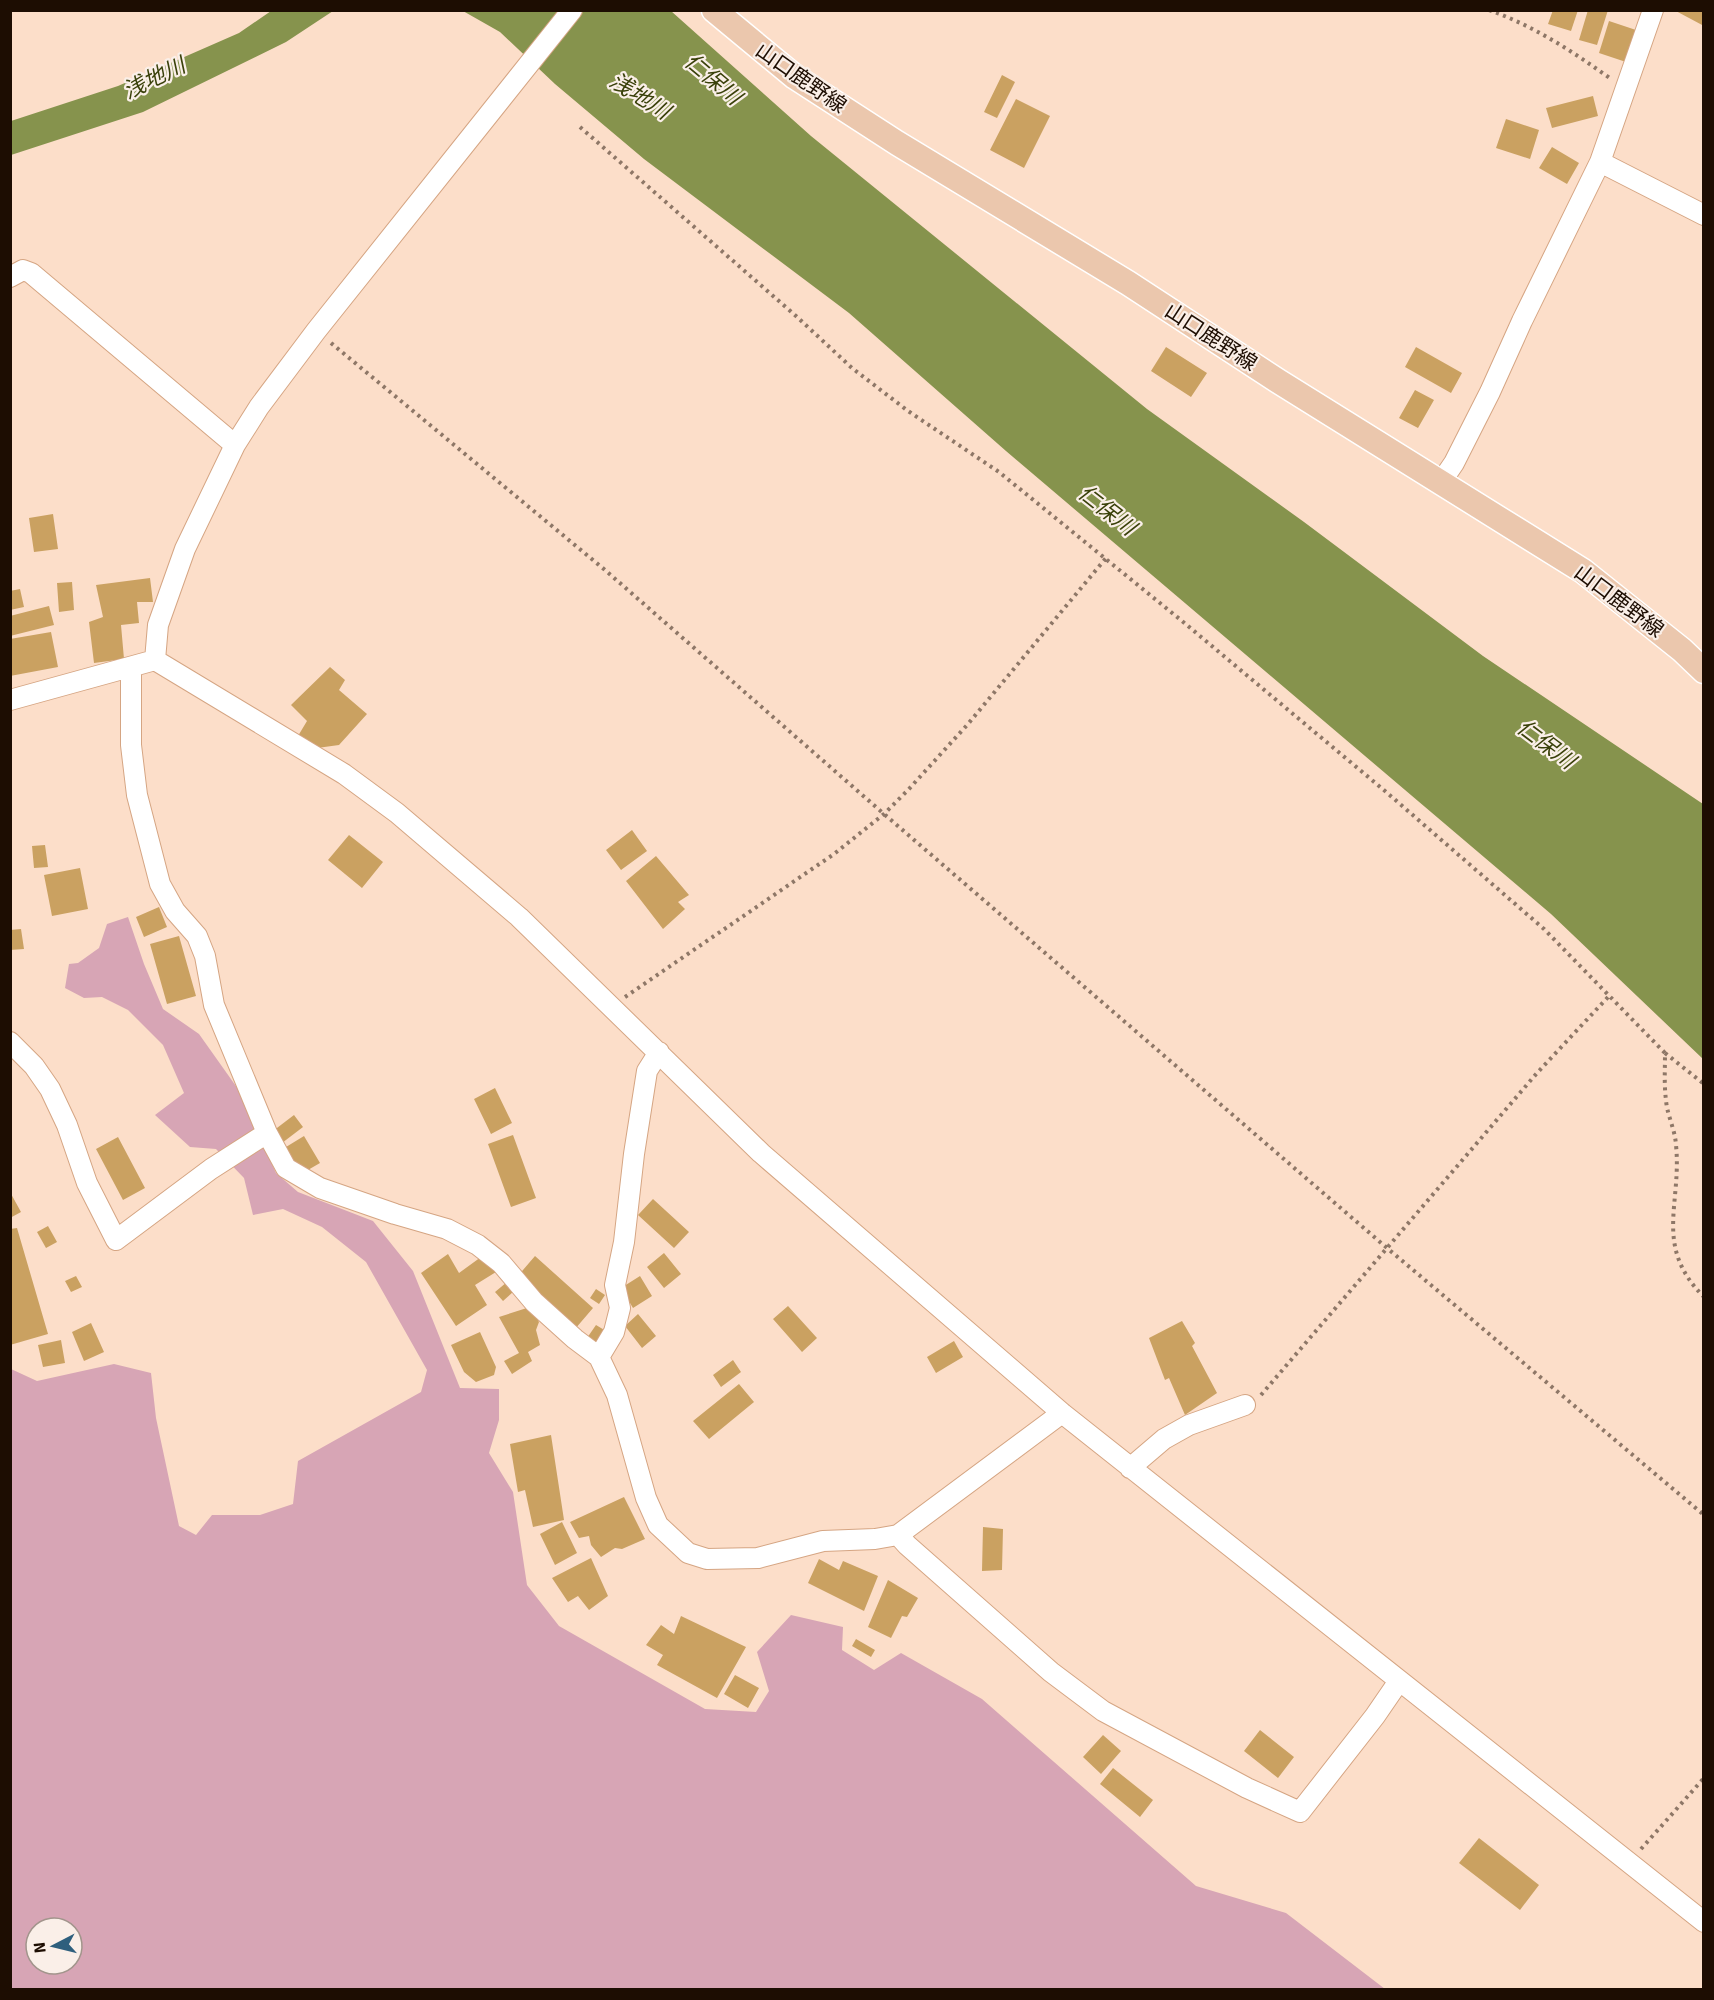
<svg xmlns="http://www.w3.org/2000/svg" width="1714" height="2000" font-family="Signika,'Noto Sans JP',sans-serif">
  <rect width="100%" height="100%" fill="#fcdec9"/>
  <!-- green -->
  <path fill="#d7a5b5" fill-rule="evenodd" d="M 128,917 L 144,964 L 163,1009 L 199,1034 L 238,1089 L 276,1173 L 298,1192 L 373,1221 L 413,1271 L 460,1388 L 499,1389 L 499,1420 L 489,1453 L 513,1492 L 527,1585 L 559,1626 L 705,1709 L 756,1712 L 769,1691 L 757,1652 L 791,1615 L 843,1627 L 842,1650 L 874,1670 L 901,1653 L 982,1699 L 1196,1886 L 1286,1913 L 1385,1989 L 11,1990 L 11,1369 L 37,1381 L 114,1364 L 151,1373 L 156,1418 L 179,1526 L 196,1535 L 212,1515 L 260,1515 L 293,1504 L 298,1461 L 421,1392 L 427,1370 L 366,1262 L 322,1227 L 283,1209 L 253,1215 L 244,1178 L 216,1149 L 190,1147 L 155,1115 L 184,1093 L 163,1045 L 128,1010 L 102,997 L 84,998 L 65,988 L 69,964 L 78,963 L 99,948 L 107,924 ZM 36,1928 L 72,1928 L 72,1964 L 36,1964 Z"/>
  <!-- water -->
  <path fill="#86934d" d="M 271,11 L 333,11 L 286,42 L 143,112 L 11,155 L 11,121 L 118,86 L 239,33 Z
    M 463,11 L 671,11 L 811,136 L 1147,409 L 1304,522 L 1483,656 L 1703,804 L 1703,1059 L 1551,914 L 1006,451 L 849,313 L 644,159 L 555,84 L 500,32 Z"/>
  <!-- building -->
  <path fill="#caa161" d="M 1553,10 L 1578,10 L 1571,31 L 1548,24 Z
    M 1588,10 L 1608,10 L 1597,45 L 1579,40 Z
    M 1674,10 L 1704,10 L 1704,26 Z
    M 1609,21 L 1639,31 L 1629,63 L 1599,53 Z
    M 1002,75 L 1015,82 L 997,118 L 984,112 Z
    M 1593,96 L 1598,116 L 1552,128 L 1546,108 Z
    M 1016,99 L 1050,116 L 1024,168 L 990,150 Z
    M 1506,119 L 1539,130 L 1530,159 L 1496,148 Z
    M 1552,147 L 1579,163 L 1567,184 L 1539,168 Z
    M 1166,347 L 1207,373 L 1191,397 L 1151,371 Z
    M 1416,347 L 1462,373 L 1451,393 L 1405,367 Z
    M 1415,390 L 1434,400 L 1418,428 L 1399,418 Z
    M 53,514 L 58,549 L 34,552 L 29,518 Z
    M 150,578 L 153,602 L 137,602 L 139,623 L 121,625 L 124,659 L 94,663 L 89,622 L 103,617 L 96,585 Z
    M 72,582 L 74,610 L 59,612 L 57,583 Z
    M 20,589 L 24,607 L 10,610 L 10,591 Z
    M 49,606 L 54,625 L 10,636 L 10,616 Z
    M 51,632 L 58,667 L 10,676 L 10,639 Z
    M 330,667 L 345,680 L 339,690 L 367,714 L 339,745 L 317,748 L 298,736 L 307,721 L 291,705 Z
    M 632,830 L 647,851 L 621,870 L 606,850 Z
    M 349,835 L 383,862 L 362,888 L 328,860 Z
    M 45,845 L 48,867 L 34,868 L 32,846 Z
    M 656,856 L 689,895 L 678,902 L 685,909 L 663,929 L 626,881 Z
    M 80,868 L 88,909 L 52,916 L 44,875 Z
    M 159,907 L 167,927 L 144,937 L 136,917 Z
    M 21,929 L 24,949 L 10,950 L 10,930 Z
    M 179,936 L 196,996 L 167,1004 L 150,944 Z
    M 495,1088 L 512,1123 L 491,1134 L 474,1099 Z
    M 294,1115 L 303,1127 L 282,1143 L 273,1131 Z
    M 513,1135 L 536,1198 L 511,1207 L 488,1144 Z
    M 304,1136 L 320,1163 L 301,1174 L 286,1147 Z
    M 118,1137 L 145,1188 L 123,1200 L 96,1149 Z
    M 10,1192 L 21,1212 L 10,1218 Z
    M 653,1199 L 689,1232 L 674,1248 L 638,1215 Z
    M 48,1226 L 57,1242 L 46,1248 L 37,1232 Z
    M 17,1228 L 48,1334 L 10,1345 L 10,1229 Z
    M 664,1253 L 681,1274 L 664,1288 L 647,1267 Z
    M 448,1254 L 459,1273 L 481,1257 L 496,1272 L 475,1285 L 487,1305 L 456,1326 L 421,1273 Z
    M 535,1256 L 593,1308 L 575,1329 L 517,1277 Z
    M 76,1276 L 82,1287 L 71,1292 L 65,1281 Z
    M 640,1276 L 652,1296 L 633,1308 L 621,1288 Z
    M 507,1282 L 514,1291 L 503,1301 L 495,1292 Z
    M 596,1289 L 605,1295 L 599,1304 L 590,1298 Z
    M 788,1306 L 817,1338 L 802,1352 L 773,1319 Z
    M 530,1307 L 539,1322 L 536,1330 L 540,1345 L 528,1352 L 532,1361 L 512,1374 L 504,1361 L 519,1353 L 499,1317 Z
    M 638,1314 L 656,1336 L 642,1348 L 625,1326 Z
    M 1182,1321 L 1195,1343 L 1192,1346 L 1217,1393 L 1185,1415 L 1169,1378 L 1165,1380 L 1149,1338 Z
    M 91,1323 L 104,1352 L 84,1361 L 72,1332 Z
    M 596,1325 L 606,1331 L 597,1344 L 587,1338 Z
    M 480,1332 L 496,1367 L 494,1375 L 476,1382 L 464,1372 L 451,1345 Z
    M 61,1340 L 65,1363 L 43,1367 L 38,1345 Z
    M 954,1341 L 963,1357 L 936,1373 L 927,1357 Z
    M 733,1360 L 741,1372 L 721,1387 L 713,1375 Z
    M 739,1384 L 754,1402 L 709,1439 L 693,1421 Z
    M 551,1435 L 564,1520 L 533,1527 L 525,1490 L 518,1492 L 510,1444 Z
    M 624,1497 L 645,1539 L 622,1549 L 615,1548 L 601,1557 L 591,1545 L 589,1536 L 579,1538 L 570,1522 Z
    M 562,1522 L 577,1553 L 555,1565 L 540,1534 Z
    M 983,1527 L 1003,1529 L 1002,1570 L 982,1571 Z
    M 591,1558 L 608,1596 L 589,1610 L 578,1596 L 568,1602 L 552,1578 Z
    M 819,1559 L 839,1570 L 843,1561 L 878,1576 L 864,1611 L 808,1583 Z
    M 888,1580 L 918,1598 L 907,1617 L 902,1616 L 891,1638 L 868,1627 Z
    M 681,1616 L 746,1647 L 717,1698 L 657,1665 L 663,1655 L 646,1645 L 661,1625 L 674,1634 Z
    M 856,1639 L 875,1650 L 871,1657 L 852,1646 Z
    M 735,1675 L 759,1688 L 748,1708 L 724,1694 Z
    M 1260,1730 L 1294,1757 L 1278,1778 L 1244,1751 Z
    M 1103,1735 L 1121,1751 L 1101,1774 L 1083,1757 Z
    M 1113,1768 L 1153,1800 L 1140,1817 L 1100,1784 Z
    M 1479,1838 L 1539,1885 L 1520,1910 L 1459,1863 Z"/>
  <g fill="none" stroke-linecap="round" stroke-linejoin="round">
    <!-- minor casing -->
    <g stroke="#d5a583" stroke-width="22">
      <path id="minor" d="M 1600,162 L 1704,215
        M 10,277 L 23,270 L 31,273 L 235,445
        M 1441,482 L 1454,463 L 1490,392 L 1522,321 L 1600,162 L 1653,10
        M 155,660 L 158,625 L 185,549 L 235,445 L 259,407 L 316,331 L 572,10
        M 131,668 L 131,745 L 137,795 L 160,884 L 175,911 L 197,936 L 205,956 L 214,1005 L 267,1133 L 286,1168 L 320,1188 L 395,1214 L 447,1229 L 478,1245 L 501,1263 L 534,1302 L 575,1339 L 599,1357 L 617,1395 L 646,1498 L 658,1525 L 688,1553 L 707,1559 L 758,1558 L 823,1541 L 875,1539 L 898,1535 L 1062,1413
        M 10,700 L 155,660 L 344,774 L 397,813 L 519,917 L 761,1153 L 1062,1413 L 1704,1922
        M 10,1042 L 34,1066 L 50,1089 L 67,1125 L 87,1183 L 116,1240 L 211,1169 L 267,1133
        M 599,1357 L 614,1332 L 620,1308 L 615,1285 L 624,1242 L 634,1154 L 647,1071 L 659,1052
        M 1130,1468 L 1164,1439 L 1189,1425 L 1245,1405
        M 898,1535 L 907,1545 L 1051,1672 L 1103,1711 L 1247,1788 L 1300,1812 L 1375,1716 L 1399,1681"/>
    </g>
    <!-- major casing -->
    <g stroke="#fff" stroke-width="27">
      <path id="major" d="M 714,10 L 795,77 L 897,143 L 1128,283 L 1278,381 L 1583,571 L 1682,650 L 1704,671"/>
    </g>
    <!-- path -->
    <path stroke="#8e7767" stroke-width="4" stroke-dasharray="3 4.5" stroke-linecap="butt" d="M 1489,10 C 1534,26 1572,51 1611,79
      M 580,127 L 796,316 L 852,368 L 908,411 L 999,472 L 1182,621 L 1385,791 L 1544,929 L 1665,1053 C 1665,1069 1664,1085 1666,1100 C 1667,1115 1675,1129 1676,1145 C 1682,1205 1653,1246 1704,1297
      M 331,343 L 605,570 L 884,814 L 1387,1248 L 1704,1515
      M 625,997 L 834,854 L 884,814 L 908,790 L 968,724 L 1106,558
      M 1665,1053 L 1704,1084
      M 1261,1395 L 1537,1073 L 1609,996
      M 1641,1849 L 1704,1778"/>
    <!-- minor -->
    <use href="#minor" stroke="#fff" stroke-width="20"/>
    <!-- major -->
    <use href="#major" stroke="#ebc7ad" stroke-width="24"/>
  </g>
  <g text-anchor="middle" dominant-baseline="central" stroke-width="4.5" stroke-linejoin="round" paint-order="stroke">
    <!-- street labels -->
    <g font-size="21" fill="#1d0d02" stroke="#faefe8">
      <text transform="translate(801 78) rotate(35)">山口鹿野線</text>
      <text transform="translate(1211 337) rotate(33)">山口鹿野線</text>
      <text transform="translate(1619 601) rotate(37)">山口鹿野線</text>
    </g>
    <!-- water labels -->
    <g font-size="22" font-style="italic" fill="#3a410a" stroke="#faefe8">
      <text transform="translate(154 78) rotate(-26)">浅地川</text>
      <text transform="translate(713 79) rotate(40)">仁保川</text>
      <text transform="translate(640 96) rotate(32)">浅地川</text>
      <text transform="translate(1107 510) rotate(38)">仁保川</text>
      <text transform="translate(1546 744) rotate(37)">仁保川</text>
    </g>
  </g>
  <!-- border -->
  <rect width="1714" height="2000" fill="none" stroke="#1d0d02" stroke-width="24"/>
  <!-- north arrow -->
  <g transform="translate(54 1946) rotate(263)"><circle r="28" fill="#faefe8" stroke="#a2958c" stroke-width="1.5"/>
  <path d="M0-4.5L10 22L0 15L-10 22Z" fill="#2e5f7d"/>
  <text y="-9" font-size="16" font-weight="bold" text-anchor="middle" fill="#1d0d02">N</text>
  </g>
</svg>
